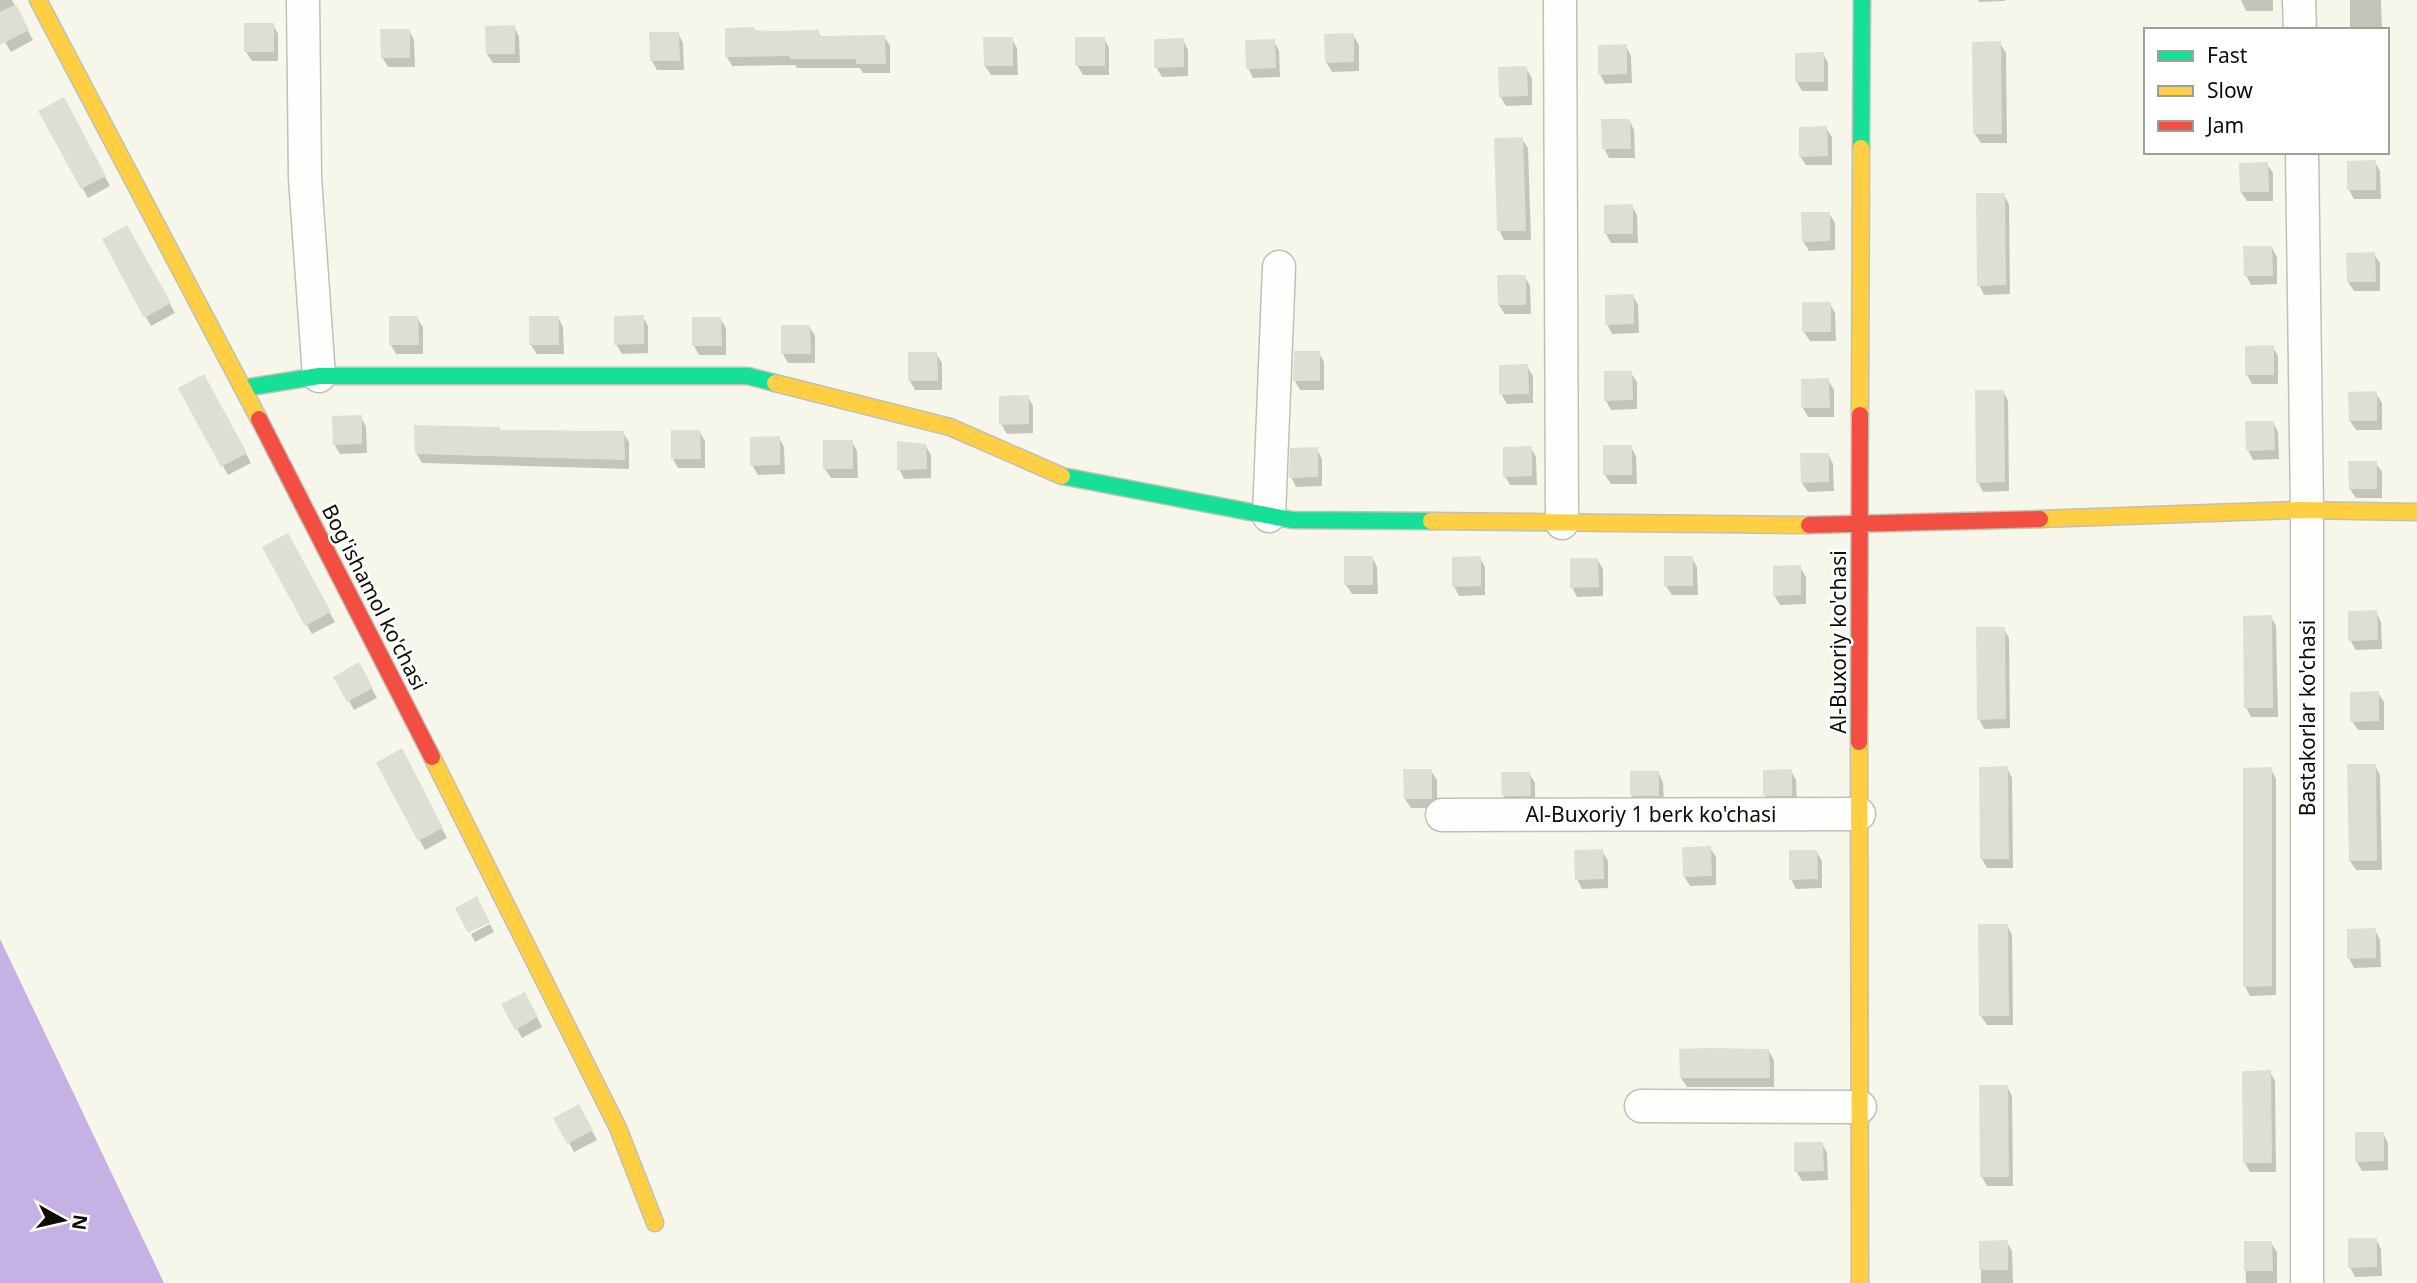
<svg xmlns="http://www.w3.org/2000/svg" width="2417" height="1283" font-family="'Noto Sans',sans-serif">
  <rect width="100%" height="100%" fill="#f7f6ea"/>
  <!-- water -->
  <path fill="#c6b1e4" d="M 0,939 L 164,1283 L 0,1283 Z"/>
  <!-- shadow -->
  <path fill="#0003" d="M 0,0 L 12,0 L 33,40 L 11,52 L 0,33 Z
    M 1978,0 L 2005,0 L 2005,1 L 1979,2 Z
    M 2241,0 L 2273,0 L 2273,11 L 2246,11 Z
    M 2350,0 L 2381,0 L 2382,30 L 2350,30 Z
    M 273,25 L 278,34 L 278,61 L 252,61 L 246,52 Z
    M 514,27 L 519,36 L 520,63 L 493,63 L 487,54 Z
    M 409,30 L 414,40 L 415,67 L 388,67 L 382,57 Z
    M 727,30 L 818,32 L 821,37 L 884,36 L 890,46 L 890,73 L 863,73 L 860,68 L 797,68 L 795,65 L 732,66 L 727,57 Z
    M 678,33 L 683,43 L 684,70 L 657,70 L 652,61 Z
    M 1353,35 L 1359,45 L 1359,71 L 1332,72 L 1326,62 Z
    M 1104,38 L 1109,48 L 1109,75 L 1083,75 L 1077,65 Z
    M 1012,39 L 1017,48 L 1018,75 L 991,75 L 985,66 Z
    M 1183,40 L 1188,50 L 1188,76 L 1162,77 L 1156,67 Z
    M 1274,41 L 1279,51 L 1280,77 L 1253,78 L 1248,68 Z
    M 2000,43 L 2006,53 L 2007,143 L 1981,143 L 1975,134 Z
    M 1626,46 L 1631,56 L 1632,83 L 1605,84 L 1600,74 Z
    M 1823,54 L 1828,63 L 1828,91 L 1802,91 L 1797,82 Z
    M 1526,68 L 1532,78 L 1532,105 L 1506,106 L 1500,96 Z
    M 63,99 L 110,186 L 88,198 L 40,112 Z
    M 1629,120 L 1634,130 L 1635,158 L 1609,158 L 1604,148 Z
    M 1826,128 L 1832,137 L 1832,165 L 1806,165 L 1800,156 Z
    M 1522,139 L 1528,148 L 1531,240 L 1504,240 L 1499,230 Z
    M 2375,162 L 2380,171 L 2381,199 L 2354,199 L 2349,190 Z
    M 2267,164 L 2273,173 L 2273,201 L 2247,201 L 2241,192 Z
    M 2004,195 L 2009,204 L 2010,294 L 1984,295 L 1979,285 Z
    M 1632,206 L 1637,215 L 1638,243 L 1611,243 L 1606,234 Z
    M 1829,213 L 1835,223 L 1835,250 L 1809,251 L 1803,241 Z
    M 127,227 L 175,313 L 151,326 L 104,240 Z
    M 2272,248 L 2277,257 L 2277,284 L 2251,285 L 2246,275 Z
    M 2374,254 L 2380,263 L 2380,291 L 2354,291 L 2348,282 Z
    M 1525,277 L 1530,286 L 1531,314 L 1505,314 L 1499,305 Z
    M 1633,296 L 1638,305 L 1639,333 L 1612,334 L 1607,324 Z
    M 1830,304 L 1835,313 L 1836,341 L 1810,341 L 1804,332 Z
    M 558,317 L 563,327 L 564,354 L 537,354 L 531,345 Z
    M 643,317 L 648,326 L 648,353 L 622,354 L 616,344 Z
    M 417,318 L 423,327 L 423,354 L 396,354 L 391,345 Z
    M 720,318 L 726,328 L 726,355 L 699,355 L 694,346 Z
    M 809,326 L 815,336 L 815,363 L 788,363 L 783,354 Z
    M 2273,347 L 2278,356 L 2278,384 L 2252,384 L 2247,375 Z
    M 936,353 L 942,363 L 942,390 L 915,390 L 910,381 Z
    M 1319,353 L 1324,362 L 1324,390 L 1300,390 L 1295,381 Z
    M 1527,366 L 1533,376 L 1533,403 L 1507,404 L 1501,394 Z
    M 1631,373 L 1637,382 L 1637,409 L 1611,410 L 1606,401 Z
    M 204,376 L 251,463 L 228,475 L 180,389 Z
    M 1828,380 L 1834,390 L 1834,417 L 1808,417 L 1803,408 Z
    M 2003,391 L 2008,401 L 2009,491 L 1983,492 L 1978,482 Z
    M 2376,393 L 2382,403 L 2382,430 L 2356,430 L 2350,421 Z
    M 1028,397 L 1033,406 L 1033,433 L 1007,434 L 1001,424 Z
    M 361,417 L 366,427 L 367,453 L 340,454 L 334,444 Z
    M 2273,422 L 2278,432 L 2279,459 L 2253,460 L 2248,450 Z
    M 699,431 L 705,441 L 705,468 L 678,468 L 673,459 Z
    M 501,432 L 623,433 L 629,442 L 629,469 L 422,463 L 416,453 Z
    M 779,438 L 784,447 L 785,474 L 758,475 L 752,465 Z
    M 852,442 L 857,451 L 858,478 L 831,478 L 825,469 Z
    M 925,445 L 931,455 L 931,478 L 904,479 L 899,469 Z
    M 1631,447 L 1636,456 L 1637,484 L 1611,484 L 1605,475 Z
    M 1531,448 L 1536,457 L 1537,485 L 1510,485 L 1505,476 Z
    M 1317,449 L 1322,459 L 1322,486 L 1296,487 L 1291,477 Z
    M 1828,454 L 1833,464 L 1834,491 L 1808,492 L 1802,483 Z
    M 2376,463 L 2382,472 L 2382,498 L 2356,498 L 2350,489 Z
    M 287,536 L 335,622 L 312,634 L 264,548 Z
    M 1372,557 L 1377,567 L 1378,594 L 1352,594 L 1346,585 Z
    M 1480,558 L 1485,567 L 1485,595 L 1459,596 L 1454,586 Z
    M 1692,558 L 1697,567 L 1698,595 L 1672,595 L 1666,586 Z
    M 1597,559 L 1603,569 L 1603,596 L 1577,597 L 1572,587 Z
    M 1800,567 L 1806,577 L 1806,604 L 1780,605 L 1774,595 Z
    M 2376,612 L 2381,622 L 2382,649 L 2356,650 L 2350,640 Z
    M 2271,617 L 2276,626 L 2278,717 L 2251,717 L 2246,707 Z
    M 2004,629 L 2009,638 L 2010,728 L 1984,729 L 1979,719 Z
    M 359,665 L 377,698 L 354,710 L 336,677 Z
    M 2378,693 L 2384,702 L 2384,730 L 2358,730 L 2352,721 Z
    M 406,760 L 447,838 L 425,850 L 378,763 Z
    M 2375,766 L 2380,775 L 2382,870 L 2356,870 L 2350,861 Z
    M 2007,768 L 2012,778 L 2013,868 L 1987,868 L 1982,859 Z
    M 2271,769 L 2276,779 L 2276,995 L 2250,996 L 2245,986 Z
    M 1431,771 L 1437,780 L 1437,808 L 1411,808 L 1405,799 Z
    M 1791,771 L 1796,780 L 1797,805 L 1770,805 L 1765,795 Z
    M 1658,772 L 1663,782 L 1664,805 L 1637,805 L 1632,796 Z
    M 1529,773 L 1535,783 L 1535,805 L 1509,805 L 1504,796 Z
    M 1710,848 L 1716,857 L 1716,885 L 1690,886 L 1684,876 Z
    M 1602,851 L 1608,861 L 1608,888 L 1582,889 L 1577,879 Z
    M 1816,851 L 1822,861 L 1822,888 L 1796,889 L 1791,879 Z
    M 490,924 L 494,932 L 475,942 L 471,934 Z
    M 2007,925 L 2012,935 L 2013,1025 L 1987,1025 L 1981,1016 Z
    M 2375,930 L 2380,940 L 2381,967 L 2354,968 L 2349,958 Z
    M 530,1003 L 542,1027 L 522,1038 L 504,1005 Z
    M 1768,1050 L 1774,1060 L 1774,1087 L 1687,1087 L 1681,1078 Z
    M 2270,1072 L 2275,1081 L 2276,1172 L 2250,1172 L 2245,1163 Z
    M 2007,1086 L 2012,1096 L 2013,1186 L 1987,1186 L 1982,1177 Z
    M 579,1107 L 597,1140 L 574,1152 L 556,1119 Z
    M 2383,1133 L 2388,1143 L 2388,1170 L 2362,1171 L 2357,1162 Z
    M 1822,1143 L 1827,1153 L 1828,1180 L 1802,1181 L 1796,1171 Z
    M 2376,1239 L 2381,1249 L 2382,1276 L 2355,1277 L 2350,1267 Z
    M 1981,1242 L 2007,1242 L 2012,1251 L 2013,1283 L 1981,1283 Z
    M 2245,1243 L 2271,1243 L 2277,1252 L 2277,1283 L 2246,1283 Z"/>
  <!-- building -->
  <path fill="#dfded4" d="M 16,4 L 29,30 L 0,45 L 0,12 Z
    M 244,23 L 274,23 L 274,52 L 244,52 Z
    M 515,25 L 515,54 L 486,54 L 485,26 Z
    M 755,27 L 755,31 L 819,30 L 819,36 L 885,35 L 886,64 L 856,64 L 856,59 L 790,59 L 790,56 L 725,57 L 725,28 Z
    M 380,29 L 410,29 L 410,58 L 381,58 Z
    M 649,32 L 679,32 L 680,61 L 650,61 Z
    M 1354,33 L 1354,62 L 1325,63 L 1324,34 Z
    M 983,37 L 1013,37 L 1013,66 L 984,66 Z
    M 1075,37 L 1105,37 L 1105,66 L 1075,66 Z
    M 1184,38 L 1184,67 L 1154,68 L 1154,39 Z
    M 1275,39 L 1276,68 L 1246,69 L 1245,40 Z
    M 2001,41 L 2002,134 L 1973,134 L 1972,42 Z
    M 1627,44 L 1627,74 L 1598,75 L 1598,45 Z
    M 1824,52 L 1824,82 L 1795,82 L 1795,53 Z
    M 1527,66 L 1528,96 L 1499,97 L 1498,67 Z
    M 64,97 L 106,176 L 81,189 L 38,111 Z
    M 1601,119 L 1630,119 L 1631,149 L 1602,149 Z
    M 1827,126 L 1828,156 L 1799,157 L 1799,127 Z
    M 1523,137 L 1526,231 L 1497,231 L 1494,138 Z
    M 2376,160 L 2376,190 L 2347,190 L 2347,161 Z
    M 2268,162 L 2269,192 L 2240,192 L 2239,163 Z
    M 1976,193 L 2005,193 L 2006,285 L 1977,286 Z
    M 1633,204 L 1633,234 L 1604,234 L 1604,205 Z
    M 1801,212 L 1830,212 L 1830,241 L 1802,242 Z
    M 127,225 L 171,303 L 144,318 L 102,239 Z
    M 2243,246 L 2272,246 L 2273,276 L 2244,276 Z
    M 2375,252 L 2376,282 L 2347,282 L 2346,253 Z
    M 1497,275 L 1526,275 L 1526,305 L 1498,305 Z
    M 1634,294 L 1634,324 L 1605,325 L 1605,295 Z
    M 1802,302 L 1831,302 L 1831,332 L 1802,332 Z
    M 644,315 L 644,344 L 614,345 L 614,316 Z
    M 389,316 L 418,316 L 419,345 L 389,345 Z
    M 529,316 L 559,316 L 559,345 L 529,345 Z
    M 692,317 L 721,317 L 722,346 L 692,346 Z
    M 781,325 L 810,325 L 811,354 L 781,354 Z
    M 2274,345 L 2274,375 L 2245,375 L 2245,346 Z
    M 1294,351 L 1320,351 L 1320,381 L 1293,381 Z
    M 908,352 L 937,352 L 938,381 L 908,381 Z
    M 1528,364 L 1529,394 L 1499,395 L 1499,365 Z
    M 1604,371 L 1632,371 L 1633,400 L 1604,401 Z
    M 204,374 L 247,453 L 221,467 L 178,388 Z
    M 1829,378 L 1830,408 L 1801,408 L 1801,379 Z
    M 1975,390 L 2004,390 L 2005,482 L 1976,483 Z
    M 2377,391 L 2377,421 L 2349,421 L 2348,392 Z
    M 1029,395 L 1029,424 L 999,425 L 999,396 Z
    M 362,415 L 362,444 L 333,445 L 332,416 Z
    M 2245,421 L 2274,421 L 2275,450 L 2246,451 Z
    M 414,425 L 500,427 L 500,430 L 624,431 L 625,460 L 415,454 Z
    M 671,430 L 700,430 L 701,459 L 671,459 Z
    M 780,436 L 780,465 L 750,466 L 750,437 Z
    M 823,440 L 853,440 L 853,469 L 823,469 Z
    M 897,441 L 926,444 L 927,469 L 897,470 Z
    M 1603,445 L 1632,445 L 1632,475 L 1603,475 Z
    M 1532,446 L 1532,476 L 1503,477 L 1503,447 Z
    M 1318,447 L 1318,477 L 1289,478 L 1290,448 Z
    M 1800,453 L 1829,453 L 1829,482 L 1801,483 Z
    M 2348,461 L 2377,461 L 2377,489 L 2349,489 Z
    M 288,533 L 331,612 L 305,626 L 262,547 Z
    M 1344,556 L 1373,556 L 1373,585 L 1344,585 Z
    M 1481,556 L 1481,586 L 1452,587 L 1452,557 Z
    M 1664,556 L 1693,556 L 1693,586 L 1664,586 Z
    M 1570,558 L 1598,558 L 1599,587 L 1570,588 Z
    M 1801,565 L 1801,595 L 1773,596 L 1773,566 Z
    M 2377,610 L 2378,640 L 2348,641 L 2348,611 Z
    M 2272,615 L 2273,708 L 2244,708 L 2243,616 Z
    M 1976,627 L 2005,627 L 2006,719 L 1977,720 Z
    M 359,662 L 373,688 L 347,702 L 333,677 Z
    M 2379,691 L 2379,721 L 2350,722 L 2350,692 Z
    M 402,748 L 443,828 L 418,841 L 376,763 Z
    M 2347,764 L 2376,764 L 2377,861 L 2349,861 Z
    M 2008,766 L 2009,859 L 1980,859 L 1979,767 Z
    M 2272,767 L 2272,986 L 2243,987 L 2243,768 Z
    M 1403,769 L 1432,769 L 1432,799 L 1404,799 Z
    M 1792,769 L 1792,796 L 1763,796 L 1763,770 Z
    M 1630,771 L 1659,771 L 1659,796 L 1630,796 Z
    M 1501,772 L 1530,772 L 1531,796 L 1502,796 Z
    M 1711,846 L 1712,876 L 1683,877 L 1682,847 Z
    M 1603,849 L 1604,879 L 1575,880 L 1574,850 Z
    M 1789,850 L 1817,850 L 1818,879 L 1789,880 Z
    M 477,896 L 490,922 L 468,933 L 455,908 Z
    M 1978,924 L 2008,924 L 2009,1016 L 1979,1016 Z
    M 2376,928 L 2376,958 L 2347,959 L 2347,929 Z
    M 525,992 L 538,1017 L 515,1030 L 501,1004 Z
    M 1708,1048 L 1769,1049 L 1770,1078 L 1680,1078 L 1679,1049 Z
    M 2271,1070 L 2272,1163 L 2243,1163 L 2242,1071 Z
    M 1979,1085 L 2008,1085 L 2009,1177 L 1980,1177 Z
    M 579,1104 L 593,1130 L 567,1144 L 553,1118 Z
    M 2355,1132 L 2384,1132 L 2384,1161 L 2355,1162 Z
    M 1794,1142 L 1823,1142 L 1824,1171 L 1794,1172 Z
    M 2348,1238 L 2377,1238 L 2377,1267 L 2348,1268 Z
    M 2008,1240 L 2008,1270 L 1979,1270 L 1979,1241 Z
    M 2244,1241 L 2272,1241 L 2273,1271 L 2244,1271 Z"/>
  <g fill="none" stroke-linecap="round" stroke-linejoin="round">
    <!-- street casing -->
    <g stroke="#c1c0b6" stroke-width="35">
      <path id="street" d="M 303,0 L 305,178 L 319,376
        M 1560,0 L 1562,523
        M 2299,0 L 2300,30
        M 2302,152 L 2307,511 L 2307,1283
        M 1269,516 L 1279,267
        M 1442,815 L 1859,814
        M 1641,1106 L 1860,1107"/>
    </g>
    <!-- fast casing -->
    <g stroke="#c1c0b6" stroke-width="19">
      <path id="fast" d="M 1861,148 L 1862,0
        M 244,388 L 319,376 L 748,376 L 775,383
        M 1062,476 L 1292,520 L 1431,521"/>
    </g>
    <!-- slow casing -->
    <g stroke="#c1c0b6" stroke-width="19">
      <path id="slow" d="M 38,0 L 259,419
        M 775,383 L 950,427 L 1062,476
        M 1860,415 L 1861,148
        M 2040,519 L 2297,510 L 2417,512
        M 1431,521 L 1809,525
        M 1859,742 L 1860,1283
        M 432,757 L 618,1128 L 655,1223"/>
    </g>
    <!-- jam casing -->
    <g stroke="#c1c0b6" stroke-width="19">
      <path id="jam" d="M 259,419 L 432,757
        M 1809,525 L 2040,519
        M 1859,742 L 1860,415"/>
    </g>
    <!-- street -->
    <use href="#street" stroke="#fefefc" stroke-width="32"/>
    <!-- fast -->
    <use href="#fast" stroke="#16e098" stroke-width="16"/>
    <!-- slow -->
    <use href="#slow" stroke="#ffcf43" stroke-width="16"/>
    <!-- jam -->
    <use href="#jam" stroke="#f24e42" stroke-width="16"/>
  </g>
  <g text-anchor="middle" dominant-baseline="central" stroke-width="5" stroke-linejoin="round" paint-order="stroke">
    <!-- street labels -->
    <g font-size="21" fill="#0d0c05" stroke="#fff">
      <text transform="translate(375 597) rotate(63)">Bog'ishamol ko'chasi</text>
      <text transform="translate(1838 642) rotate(-90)">Al-Buxoriy ko'chasi</text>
      <text transform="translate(2307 718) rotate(-90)">Bastakorlar ko'chasi</text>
      <text x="1651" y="814">Al-Buxoriy 1 berk ko'chasi</text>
    </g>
  </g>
  <!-- legend -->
  <rect x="2144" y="28" width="245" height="126" fill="#ffffff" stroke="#9e9e9b" stroke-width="2"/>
  <rect x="2158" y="51" width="35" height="10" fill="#16e098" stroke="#9e9e9b" stroke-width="2"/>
  <text x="2207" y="63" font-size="21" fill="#0d0c05">Fast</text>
  <rect x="2158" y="86" width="35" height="10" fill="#ffcf43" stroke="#9e9e9b" stroke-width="2"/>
  <text x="2207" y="98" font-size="21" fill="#0d0c05">Slow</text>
  <rect x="2158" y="121" width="35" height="10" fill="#f24e42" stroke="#9e9e9b" stroke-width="2"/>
  <text x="2207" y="133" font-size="21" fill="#0d0c05">Jam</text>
  <!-- north arrow -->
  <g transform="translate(63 1220) rotate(98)" stroke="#ffffff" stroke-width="5" paint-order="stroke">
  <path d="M0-5L12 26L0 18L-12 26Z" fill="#0d0c05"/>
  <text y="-10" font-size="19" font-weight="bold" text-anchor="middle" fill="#0d0c05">N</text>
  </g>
</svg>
